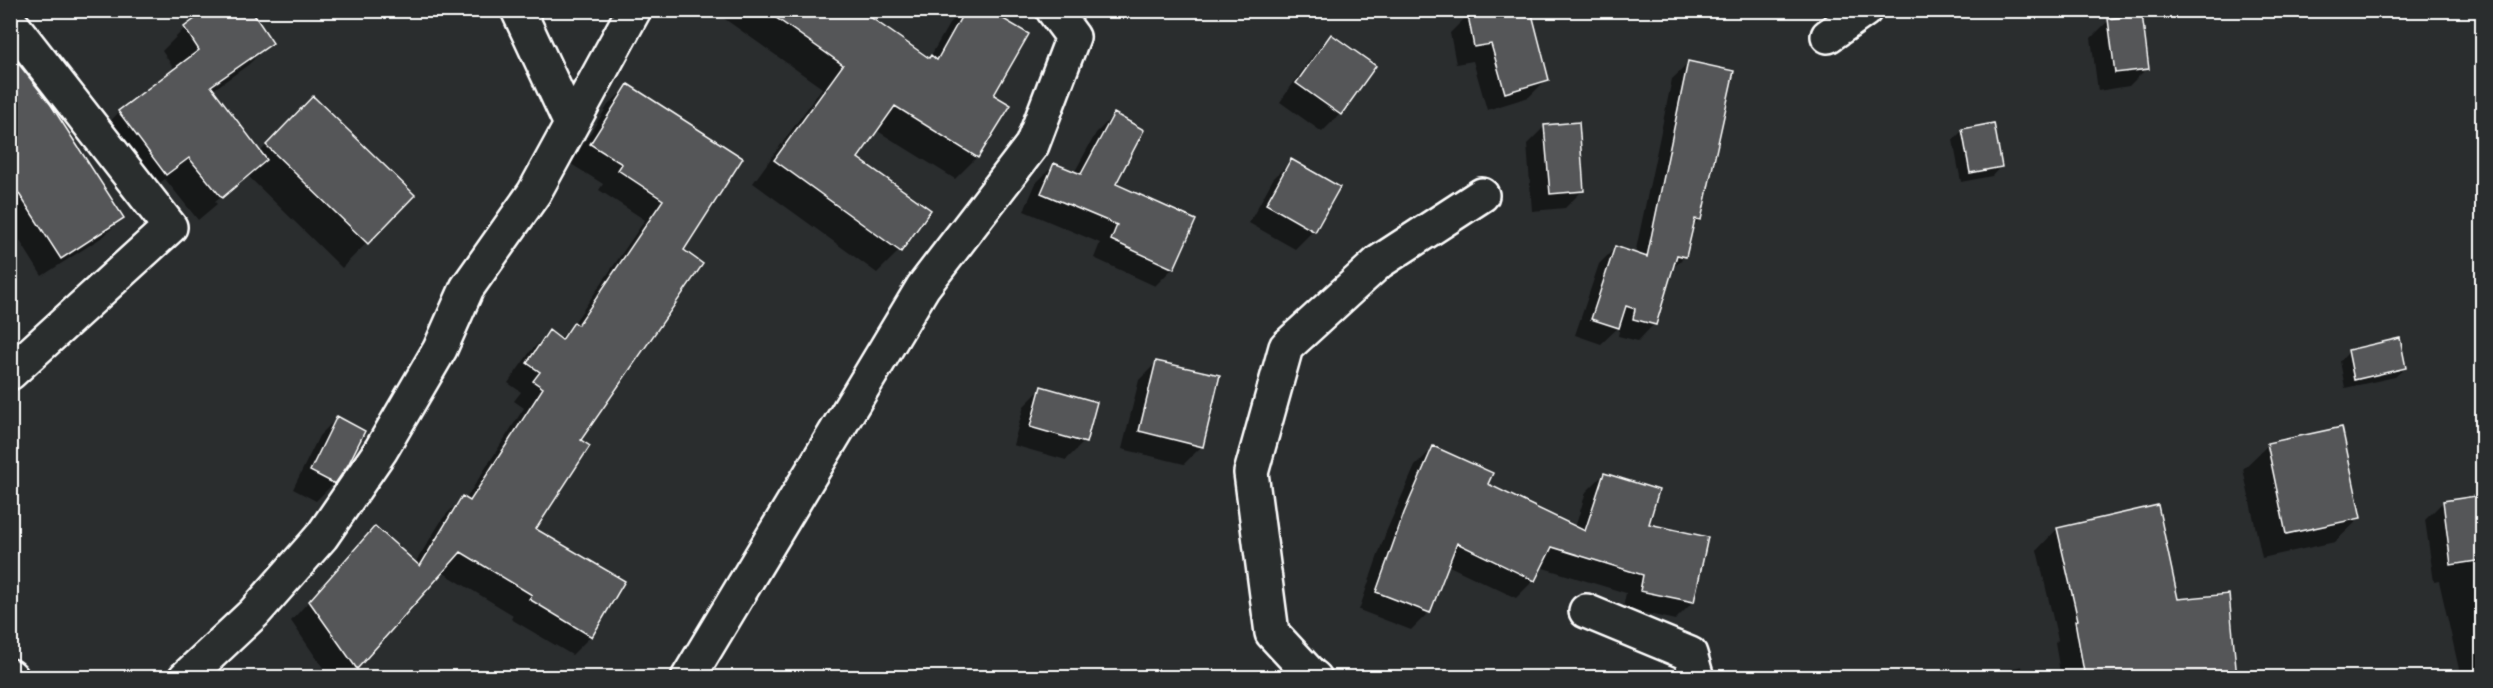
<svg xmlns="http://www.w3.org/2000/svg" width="2493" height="688" font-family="'Playpen Sans',sans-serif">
  <rect width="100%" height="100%" fill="#2a2d2e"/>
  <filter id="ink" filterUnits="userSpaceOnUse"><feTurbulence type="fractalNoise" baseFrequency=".0167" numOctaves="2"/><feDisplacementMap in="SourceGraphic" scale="12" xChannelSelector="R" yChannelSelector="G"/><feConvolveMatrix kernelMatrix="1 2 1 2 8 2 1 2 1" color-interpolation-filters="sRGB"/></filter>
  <g filter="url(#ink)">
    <!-- shadow -->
    <path fill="#0007" d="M 209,10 L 271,42 L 248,65 L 213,90 L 259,153 L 288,123 L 413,196 L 342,268 L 248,176 L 215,202 L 217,204 L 198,220 L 165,179 L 142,196 L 97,135 L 119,112 L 175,70 L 162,51 L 185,28 Z
      M 712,10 L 866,10 L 863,14 L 929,59 L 949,24 L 963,10 L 985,10 L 977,157 L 955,179 L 876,130 L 856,158 L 929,211 L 899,251 L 877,273 L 753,183 L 822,88 Z
      M 1468,15 L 1547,79 L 1529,97 L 1487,110 L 1473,61 L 1456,64 L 1450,33 Z
      M 2109,20 L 2147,68 L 2129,86 L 2098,91 L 2091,38 Z
      M 1331,36 L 1374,67 L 1340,114 L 1322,132 L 1280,102 L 1314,54 Z
      M 10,56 L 122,218 L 104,236 L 42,276 L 10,225 Z
      M 1689,63 L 1699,220 L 1692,227 L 1685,256 L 1671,270 L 1654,324 L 1638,341 L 1618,336 L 1620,326 L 1601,344 L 1575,335 L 1599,264 L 1615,248 L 1635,254 L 1672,79 Z
      M 628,86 L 682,251 L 579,440 L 534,529 L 591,636 L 572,655 L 511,619 L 513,615 L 442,572 L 346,678 L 330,678 L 291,621 L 375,528 L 415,563 L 443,518 L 462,498 L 465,500 L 524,408 L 514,401 L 521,392 L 508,383 L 530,352 L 549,332 L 559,339 L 572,326 L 645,220 L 599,190 L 603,184 L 571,164 L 608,105 Z
      M 1114,115 L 1114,184 L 1173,268 L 1155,286 L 1094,258 L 1100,243 L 1024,211 L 1036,183 L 1054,165 L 1074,173 L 1096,133 Z
      M 1545,126 L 1583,190 L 1565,208 L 1532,211 L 1527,144 Z
      M 1963,130 L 2001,166 L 1992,176 L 1961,182 L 1953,140 Z
      M 1291,161 L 1338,188 L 1313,231 L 1295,249 L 1249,223 L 1273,179 Z
      M 2349,352 L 2405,368 L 2395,377 L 2345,388 L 2340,361 Z
      M 1157,362 L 1202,446 L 1184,464 L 1122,449 L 1139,380 Z
      M 1042,388 L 1084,442 L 1066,460 L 1013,445 L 1024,406 Z
      M 337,418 L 334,483 L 316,501 L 293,489 L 319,436 Z
      M 2268,445 L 2360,518 L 2335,542 L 2262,558 L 2243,469 Z
      M 1433,448 L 1486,485 L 1575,528 L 1586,492 L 1604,474 L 1647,525 L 1693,602 L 1675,620 L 1623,608 L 1626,593 L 1540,567 L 1534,580 L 1516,598 L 1447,565 L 1429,612 L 1411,630 L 1359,610 L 1386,532 L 1415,466 Z
      M 2482,497 L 2482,678 L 2461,678 L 2439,581 L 2434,582 L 2425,520 L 2443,502 Z
      M 2057,529 L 2177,600 L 2235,677 L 2061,678 L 2055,643 L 2058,640 L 2037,550 Z
      M 2022,666 L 2024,678 L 1974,678 Z
      M 369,671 L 377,678 L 361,678 Z"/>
    <!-- building -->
    <path fill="#555758" stroke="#fff" stroke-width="1.5" d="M 207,10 L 251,10 L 273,43 L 211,86 L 267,160 L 222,198 L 189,158 L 166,175 L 118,111 L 199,50 L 184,27 Z
      M 765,10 L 860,10 L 929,58 L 931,55 L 937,60 L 965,10 L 988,10 L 1029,34 L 994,95 L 1011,105 L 978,158 L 895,106 L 858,158 L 931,210 L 901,252 L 774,160 L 843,65 Z
      M 1467,10 L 1531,10 L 1549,80 L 1505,93 L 1491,44 L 1474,47 Z
      M 2142,14 L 2149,69 L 2115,73 L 2108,19 Z
      M 1331,34 L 1376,66 L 1341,115 L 1296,83 Z
      M 10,53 L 51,105 L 124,218 L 61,259 L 10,180 Z
      M 1688,61 L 1734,71 L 1701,220 L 1695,219 L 1686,257 L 1677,255 L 1656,325 L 1633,319 L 1635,309 L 1626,306 L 1619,328 L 1591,319 L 1615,246 L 1647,257 Z
      M 628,84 L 743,158 L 684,250 L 703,264 L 581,440 L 590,446 L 536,529 L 625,581 L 592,637 L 529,599 L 532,595 L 461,552 L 357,669 L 309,601 L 375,526 L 420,566 L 462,496 L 470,501 L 543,388 L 533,381 L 540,372 L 527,363 L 549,330 L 562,340 L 574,322 L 578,325 L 663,200 L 618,170 L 622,164 L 590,144 Z
      M 313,96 L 415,195 L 368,244 L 266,145 Z
      M 1114,113 L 1144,130 L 1116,184 L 1196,220 L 1174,269 L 1111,240 L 1117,225 L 1041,193 L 1054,163 L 1081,174 Z
      M 1579,122 L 1584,191 L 1550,194 L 1544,125 Z
      M 1994,123 L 2002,167 L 1970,173 L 1962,129 Z
      M 1291,159 L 1340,187 L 1315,232 L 1266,204 Z
      M 2400,338 L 2406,368 L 2354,380 L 2348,350 Z
      M 1156,361 L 1220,375 L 1203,447 L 1139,431 Z
      M 1041,386 L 1097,402 L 1086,443 L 1030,427 Z
      M 337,416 L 365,431 L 348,465 L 335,484 L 310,471 Z
      M 2342,427 L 2361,518 L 2286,534 L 2267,443 Z
      M 1433,446 L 1493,473 L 1488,484 L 1585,531 L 1604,473 L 1659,490 L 1649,524 L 1708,537 L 1694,602 L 1640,591 L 1643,575 L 1552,547 L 1535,581 L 1457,543 L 1430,613 L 1376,592 L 1404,513 Z
      M 2482,495 L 2482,560 L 2451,565 L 2443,501 Z
      M 2158,505 L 2178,599 L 2229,594 L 2237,678 L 2085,678 L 2075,621 L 2078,620 L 2057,528 Z"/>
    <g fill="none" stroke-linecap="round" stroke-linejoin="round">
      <!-- minor casing -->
      <g stroke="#fff" stroke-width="38">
        <path id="minor" d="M 518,10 L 571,124
          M 10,22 L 170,227 L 10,373
          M 1828,36 L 1865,10
          M 1586,611 L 1690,654 L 1697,678
          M 10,676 L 12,678
          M 185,678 L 254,613 L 322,536 L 381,450 L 440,349 L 467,288 L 534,193 L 634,10
          M 688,678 L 923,287 L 1032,145 L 1073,37 L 1053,10
          M 1315,678 L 1310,674 L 1272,633 L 1251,473 L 1286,347 L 1379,262 L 1482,195"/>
      </g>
      <!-- minor -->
      <use href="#minor" stroke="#2a2d2e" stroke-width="33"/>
    </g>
  </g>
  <!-- margin -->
  <rect width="2493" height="688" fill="none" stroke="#2a2d2e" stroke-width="36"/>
  <rect x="18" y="18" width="2457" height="652" fill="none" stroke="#fff" stroke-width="2" filter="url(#ink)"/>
</svg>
